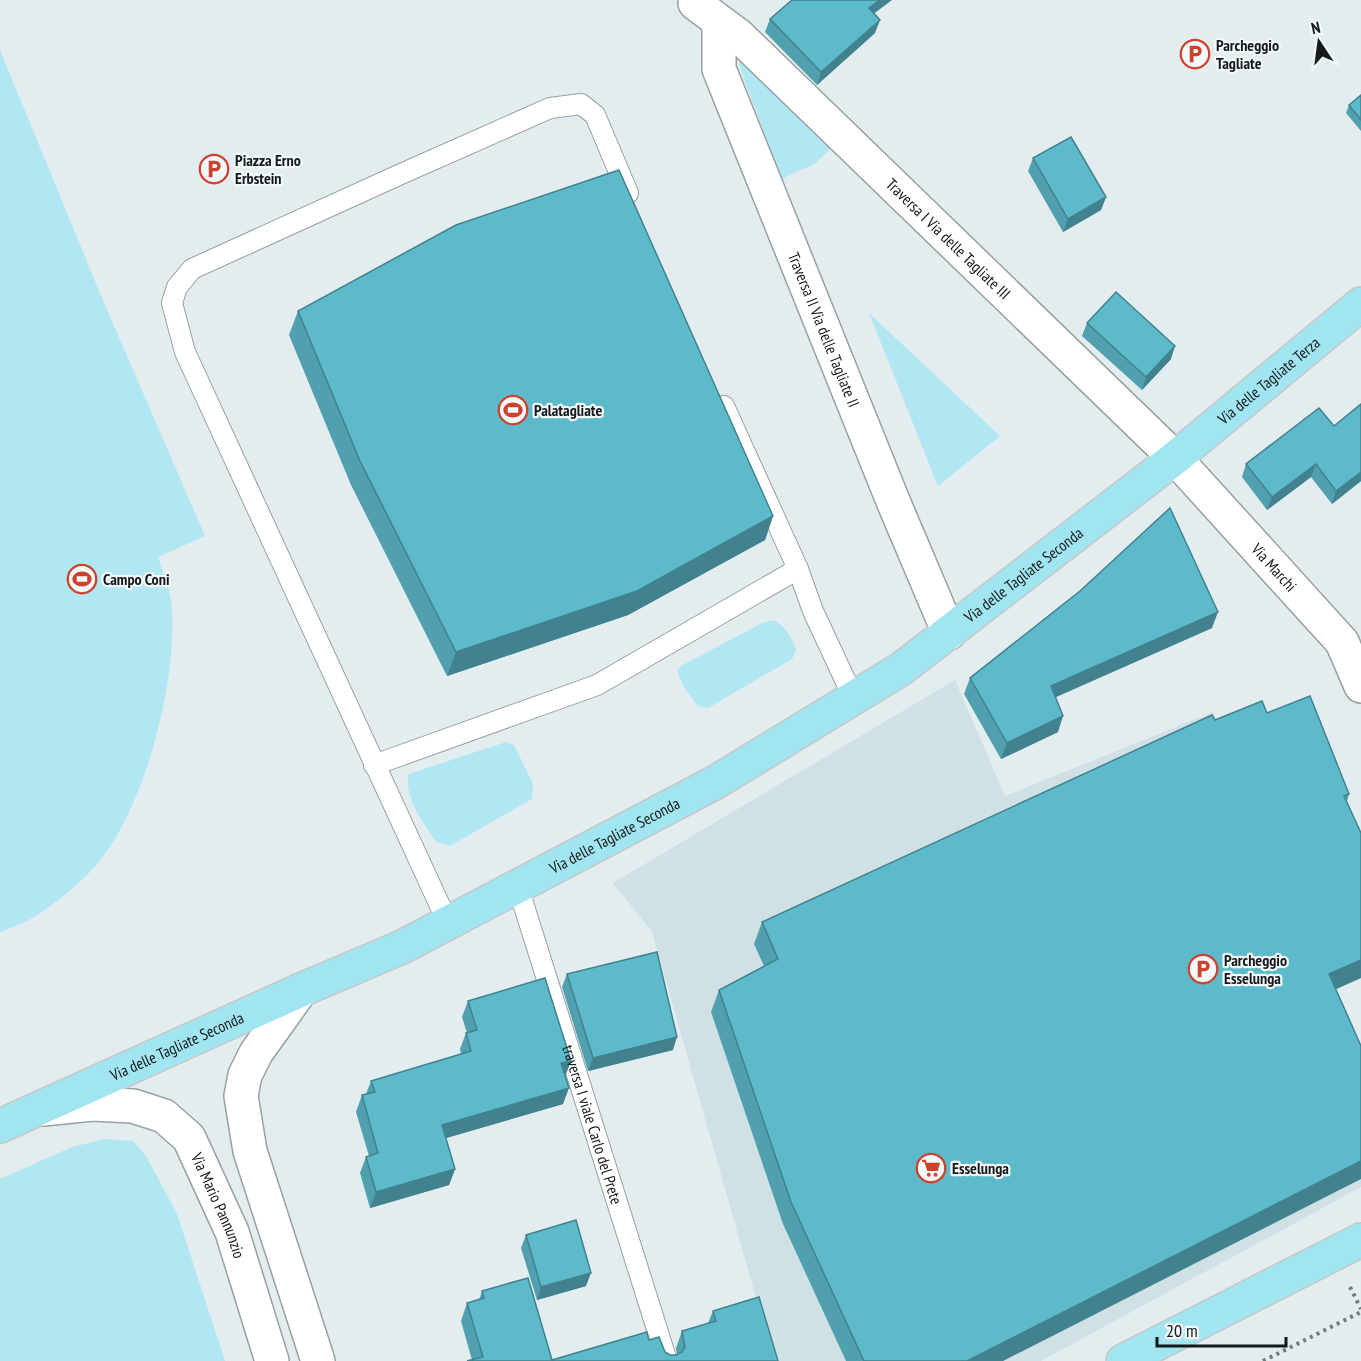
<svg xmlns="http://www.w3.org/2000/svg" width="1361" height="1361" font-family="'PT Sans Narrow',sans-serif">
  <rect width="100%" height="100%" fill="#e3ecee"/>
  <!-- built -->
  <path fill="#d0e1e5" d="M 955,680 L 1005,796 L 1213,712 L 1361,1055 L 1361,1187 L 1041,1361 L 774,1361 L 652,932 L 613,883 Z"/>
  <!-- green -->
  <path fill="#b1e7f2" d="M 0,50 L 102,298 L 205,536 L 158,557 C 162,571 169,586 171,601 C 180,676 143,822 87,875 C 71,891 49,908 29,920 C 20,925 10,928 0,932 Z
    M 742,55 L 836,144 L 814,164 L 782,179 L 739,66 Z
    M 869,313 L 1000,436 L 938,486 Z
    M 774,620 C 785,626 792,637 796,650 L 792,659 L 708,708 L 698,706 L 684,687 L 677,671 L 681,666 L 762,623 Z
    M 506,742 L 514,745 L 533,784 L 532,799 L 450,846 L 436,842 C 424,823 403,797 409,774 Z
    M 105,1139 L 133,1141 L 146,1156 L 177,1214 L 225,1361 L 0,1361 L 0,1179 L 72,1147 Z"/>
  <g fill="none" stroke-linecap="round" stroke-linejoin="round">
    <!-- service casing -->
    <g stroke="#98a0a2" stroke-width="22">
      <g id="service">
        <path d="M 724,406 L 798,569 L 813,611 L 854,699"/>
        <path d="M 374,765 L 597,685 L 798,569"/>
        <path id="s1" d="M 518,887 L 667,1361"/>
        <path d="M 448,923 L 185,352 L 172,303 L 177,287 L 192,269 L 401,174 L 550,108 L 581,104 L 595,115 L 628,193"/>
      </g>
    </g>
    <!-- minor casing -->
    <g stroke="#98a0a2" stroke-width="36">
      <g id="minor">
        <path id="s2" d="M 697,0 L 695,3 L 739,36 L 1175,458 L 1342,642 L 1361,686"/>
        <path id="s3" d="M 719,22 L 719,69 L 893,501 L 949,633"/>
        <path d="M 301,990 L 256,1053 L 245,1075 L 241,1096 L 250,1151 L 318,1361"/>
        <path id="s4" d="M 43,1109 L 92,1104 L 133,1106 L 164,1116 L 189,1138 L 232,1232 L 272,1361"/>
      </g>
    </g>
    <!-- primary casing -->
    <g stroke="#c7c8c8" stroke-width="36">
      <g id="primary">
        <path id="s5" d="M 0,1126 L 301,990 L 402,947 L 716,782 L 901,669 L 1175,458 L 1361,304"/>
        <path d="M 1123,1361 L 1361,1240"/>
      </g>
    </g>
    <!-- path -->
    <path stroke="#757a7c" stroke-width="4" stroke-dasharray="3 4.5" stroke-linecap="butt" d="M 1350,1287 L 1361,1309
      M 1263,1361 L 1361,1312"/>
    <!-- service -->
    <use href="#service" stroke="#fff" stroke-width="20"/>
    <!-- minor -->
    <use href="#minor" stroke="#fff" stroke-width="33"/>
    <!-- primary -->
    <use href="#primary" stroke="#a1e5f1" stroke-width="33"/>
  </g>
  <!-- wall -->
  <path fill="#50a0af" d="M 874,14 L 875,33 L 817,85 L 765,32 L 770,19 Z
    M 1361,95 L 1361,131 L 1346,113 L 1349,105 Z
    M 1033,158 L 1106,197 L 1101,210 L 1063,232 L 1028,171 Z
    M 298,311 L 773,516 L 765,540 L 628,615 L 447,676 L 351,485 L 289,335 Z
    M 1087,323 L 1171,359 L 1142,390 L 1082,336 Z
    M 1319,408 L 1361,481 L 1332,504 L 1311,477 L 1267,510 L 1242,477 L 1246,464 Z
    M 1080,591 L 1212,628 L 1055,697 L 1058,732 L 1001,759 L 964,694 L 970,678 Z
    M 1267,713 L 1349,794 L 1347,801 L 1336,990 L 1003,1361 L 846,1361 L 783,1224 L 711,1012 L 719,990 L 764,966 L 754,944 L 762,922 L 1215,720 Z
    M 567,974 L 673,1050 L 588,1071 L 562,987 Z
    M 468,1001 L 565,1076 L 563,1104 L 446,1138 L 455,1169 L 449,1185 L 370,1208 L 360,1173 L 366,1157 L 369,1156 L 356,1112 L 362,1095 L 366,1094 L 371,1081 L 461,1054 L 460,1049 L 466,1033 L 467,1033 L 462,1017 Z
    M 526,1235 L 586,1286 L 537,1300 L 521,1248 Z
    M 482,1291 L 552,1360 L 649,1340 L 670,1355 L 677,1355 L 676,1348 L 682,1331 L 708,1323 L 713,1311 L 778,1361 L 472,1360 L 461,1321 L 467,1303 L 479,1300 Z"/>
  <!-- shaded-wall -->
  <path fill="#41828e" d="M 880,0 L 892,0 L 864,21 L 869,8 Z
    M 880,20 L 875,33 L 817,85 L 821,72 Z
    M 1106,197 L 1101,210 L 1063,232 L 1068,219 Z
    M 1175,346 L 1171,359 L 1142,390 L 1146,377 Z
    M 1316,464 L 1311,477 L 1267,510 L 1272,497 Z
    M 1361,472 L 1361,481 L 1332,504 L 1336,491 Z
    M 773,516 L 765,540 L 628,615 L 447,676 L 456,652 Z
    M 1218,612 L 1212,628 L 1045,702 L 1051,686 Z
    M 1063,716 L 1058,732 L 1001,759 L 1007,743 Z
    M 1361,960 L 1361,978 L 1321,996 L 1329,974 Z
    M 677,1037 L 673,1050 L 588,1071 L 593,1058 Z
    M 571,1061 L 565,1077 L 561,1063 Z
    M 569,1088 L 563,1104 L 436,1141 L 442,1125 Z
    M 1361,1161 L 1361,1179 L 1003,1361 L 967,1361 Z
    M 455,1169 L 449,1185 L 370,1208 L 376,1192 Z
    M 591,1273 L 586,1286 L 537,1300 L 541,1287 Z"/>
  <!-- building -->
  <path fill="#5dbacb" stroke="#41828e" stroke-width="1.5" d="M 792,0 L 880,0 L 869,8 L 880,20 L 821,72 L 770,19 Z
    M 1361,95 L 1361,120 L 1349,105 Z
    M 1071,137 L 1106,197 L 1068,219 L 1033,158 Z
    M 619,170 L 773,516 L 637,591 L 456,652 L 360,461 L 298,311 L 456,225 Z
    M 1116,292 L 1175,346 L 1146,377 L 1087,323 Z
    M 1361,404 L 1361,472 L 1336,491 L 1316,464 L 1272,497 L 1246,464 L 1319,408 L 1334,426 Z
    M 1170,508 L 1218,612 L 1051,686 L 1063,716 L 1007,743 L 970,678 L 1080,591 Z
    M 1310,696 L 1349,794 L 1344,796 L 1361,833 L 1361,960 L 1329,974 L 1361,1046 L 1361,1161 L 967,1361 L 864,1361 L 791,1202 L 719,990 L 778,959 L 762,922 L 1212,715 L 1215,720 L 1262,701 L 1267,713 Z
    M 657,952 L 677,1037 L 593,1058 L 567,974 Z
    M 545,978 L 571,1061 L 561,1063 L 569,1088 L 442,1125 L 455,1169 L 376,1192 L 366,1157 L 378,1153 L 362,1095 L 375,1092 L 371,1081 L 471,1051 L 466,1033 L 477,1030 L 468,1001 Z
    M 576,1220 L 591,1273 L 541,1287 L 526,1235 Z
    M 528,1278 L 552,1360 L 647,1332 L 649,1340 L 659,1337 L 665,1352 L 670,1355 L 676,1355 L 682,1352 L 685,1347 L 682,1331 L 716,1321 L 713,1311 L 759,1297 L 778,1361 L 467,1361 L 483,1357 L 467,1303 L 484,1298 L 482,1291 Z"/>
  <!-- icons -->
  <defs>
    <g id="parking-ring" transform="scale(1.5)"><circle r="9.5" fill="#f1f9fb" stroke="#cd412d" stroke-width="1.5"/><path d="M-3.5-5.5H1a3.5 3.5 0 0 1 0 7H-1V5.5H-3.5ZM-1-3.4V-.6H.8a1.4 1.4 0 0 0 0-2.8Z" fill="#cd412d"/></g>
    <g id="stadium-ring" transform="scale(1.5)"><circle r="9.5" fill="#f1f9fb" stroke="#cd412d" stroke-width="1.5"/><path d="M0-5a6.5 5 0 1 0 0 10a6.5 5 0 1 0 0-10ZM-3.5-1.8h7v3.6h-7Z" fill="#cd412d"/></g>
    <g id="supermarket-ring" transform="scale(1.5)"><circle r="9.5" fill="#f1f9fb" stroke="#cd412d" stroke-width="1.5"/><path d="M-6-5.5h2.5l.6 2H6L4.5 2H-2.5L-4.4-4H-6ZM-1.5 3.2a1.3 1.3 0 1 0 .1 0ZM3 3.2a1.3 1.3 0 1 0 .1 0Z" fill="#cd412d"/></g>
  </defs>
  <g fill-rule="evenodd">
    <use href="#parking-ring" x="1195" y="54"/>
    <use href="#parking-ring" x="214" y="169"/>
    <use href="#stadium-ring" x="513" y="410"/>
    <use href="#stadium-ring" x="82" y="579"/>
    <use href="#parking-ring" x="1203" y="969"/>
    <use href="#supermarket-ring" x="931" y="1168"/>
  </g>
  <g text-anchor="middle" dominant-baseline="central" stroke-width="4.5" stroke-linejoin="round" paint-order="stroke">
    <!-- poi labels -->
    <g font-size="16" font-weight="bold" fill="#16191a" stroke="#f1f9fb" text-anchor="start">
      <text x="1216" y="45">Parcheggio<tspan x="1216" dy="18">Tagliate</tspan></text>
      <text x="235" y="160">Piazza Erno<tspan x="235" dy="18">Erbstein</tspan></text>
      <text x="534" y="410">Palatagliate</text>
      <text x="103" y="579">Campo Coni</text>
      <text x="1224" y="960">Parcheggio<tspan x="1224" dy="18">Esselunga</tspan></text>
      <text x="952" y="1168">Esselunga</text>
    </g>
    <!-- street labels -->
    <g font-size="16" fill="#16191a" stroke="#f1f9fb">
      <text stroke="none"><textPath href="#s2" startOffset="350">Traversa I Via delle Tagliate III</textPath></text>
      <text stroke="none"><textPath href="#s3" startOffset="328">Traversa II Via delle Tagliate II</textPath></text>
      <text stroke="none"><textPath href="#s5" startOffset="1479">Via delle Tagliate Terza</textPath></text>
      <text stroke="none"><textPath href="#s2" startOffset="813">Via Marchi</textPath></text>
      <text stroke="none"><textPath href="#s5" startOffset="1166">Via delle Tagliate Seconda</textPath></text>
      <text stroke="none"><textPath href="#s5" startOffset="680">Via delle Tagliate Seconda</textPath></text>
      <text stroke="none"><textPath href="#s5" startOffset="194">Via delle Tagliate Seconda</textPath></text>
      <text stroke="none"><textPath href="#s1" startOffset="249">traversa I viale Carlo del Prete</textPath></text>
      <text stroke="none"><textPath href="#s4" startOffset="230">Via Mario Pannunzio</textPath></text>
    </g>
  </g>
  <!-- north arrow -->
  <g transform="translate(1319 42) rotate(347)" stroke="#f1f9fb" stroke-width="4.5" paint-order="stroke">
  <path d="M0-4.5L10 22L0 15L-10 22Z" fill="#16191a"/>
  <text y="-9" font-size="16" font-weight="bold" text-anchor="middle" fill="#16191a">N</text>
  </g>
  <!-- scale -->
  <path d="M1157 1337v9h129v-9" fill="none" stroke="#16191a" stroke-width="3"/>
  <text x="1166" y="1337" font-size="18" fill="#16191a" stroke="#f1f9fb" stroke-width="4.5" paint-order="stroke">20 m</text>
</svg>
